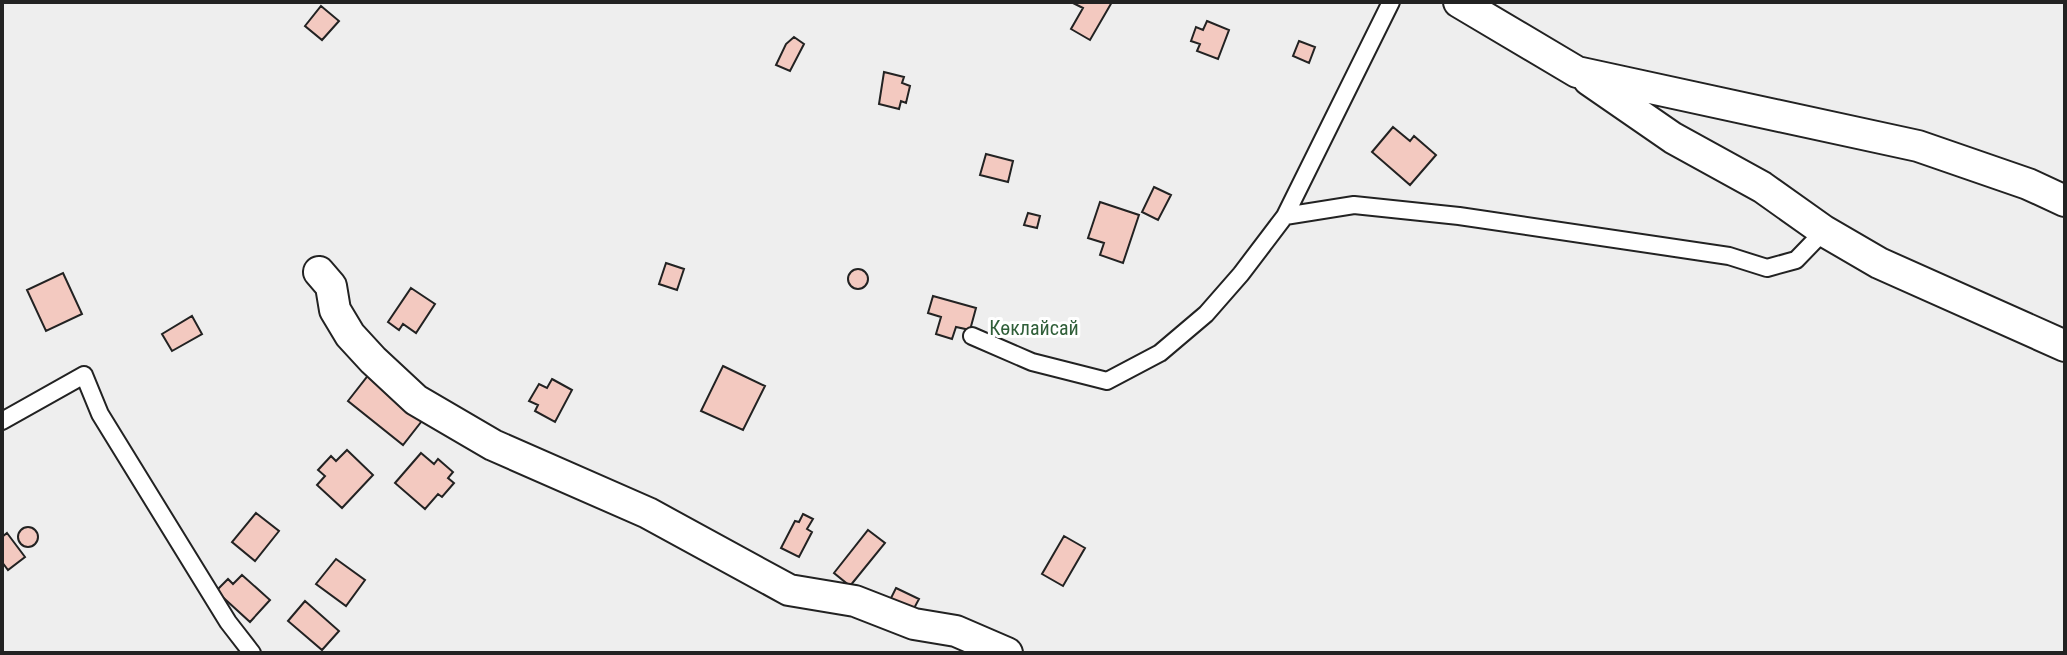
<svg xmlns="http://www.w3.org/2000/svg" width="2067" height="655" font-family="'Roboto Condensed',sans-serif">
  <rect width="100%" height="100%" fill="#fff"/>
  <!-- green -->
  <path fill="#eee" stroke="#6f6f6f" stroke-width="2" d="M 2,2 L 2065,2 L 2065,653 L 2,653 Z"/>
  <!-- building -->
  <path fill="#f3c9c0" stroke="#222" stroke-width="2" d="M 1071,2 L 1112,2 L 1090,40 L 1071,29 L 1083,8 Z
    M 321,6 L 339,21 L 322,40 L 305,26 Z
    M 1207,21 L 1229,30 L 1218,59 L 1197,51 L 1200,44 L 1191,41 L 1196,27 L 1203,30 Z
    M 794,37 L 804,44 L 790,71 L 776,65 L 786,44 Z
    M 1299,41 L 1315,47 L 1309,63 L 1293,56 Z
    M 884,72 L 904,77 L 902,83 L 910,86 L 906,103 L 901,101 L 899,109 L 879,104 Z
    M 1393,127 L 1410,141 L 1414,136 L 1436,155 L 1410,185 L 1372,152 Z
    M 986,154 L 1013,161 L 1008,182 L 980,175 Z
    M 1154,187 L 1171,195 L 1158,220 L 1142,212 Z
    M 1100,202 L 1139,215 L 1123,263 L 1100,255 L 1104,243 L 1088,238 Z
    M 1028,213 L 1040,216 L 1037,228 L 1024,225 Z
    M 666,263 L 684,269 L 677,290 L 659,284 Z
    M848 279a10 10 0 1 1 20 0a10 10 0 1 1-20 0Z
    M 63,273 L 82,314 L 46,331 L 27,290 Z
    M 411,288 L 435,304 L 416,333 L 403,324 L 399,330 L 388,322 Z
    M 933,296 L 976,308 L 970,330 L 956,327 L 952,339 L 936,334 L 941,317 L 928,313 Z
    M 192,316 L 202,334 L 172,351 L 162,334 Z
    M 723,366 L 765,386 L 743,430 L 701,411 Z
    M 370,373 L 425,417 L 403,445 L 348,401 Z
    M 552,379 L 572,390 L 555,422 L 535,411 L 538,405 L 529,401 L 539,384 L 547,388 Z
    M 347,450 L 373,475 L 342,508 L 317,485 L 325,476 L 318,470 L 331,456 L 336,461 Z
    M 421,453 L 434,464 L 438,459 L 453,472 L 448,478 L 454,483 L 442,497 L 438,494 L 425,509 L 395,483 Z
    M 256,513 L 279,531 L 255,561 L 232,542 Z
    M 803,514 L 813,519 L 807,529 L 812,532 L 799,557 L 781,548 L 795,521 L 799,522 Z
    M18 537a10 10 0 1 1 20 0a10 10 0 1 1-20 0Z
    M 868,530 L 885,543 L 850,586 L 834,573 Z
    M 7,533 L 25,557 L 8,570 L 2,562 L 2,537 Z
    M 1064,536 L 1085,548 L 1063,586 L 1042,574 Z
    M 336,559 L 365,580 L 346,606 L 316,584 Z
    M 242,575 L 270,600 L 250,622 L 216,591 L 228,579 L 233,584 Z
    M 896,588 L 919,599 L 911,614 L 889,602 Z
    M 305,601 L 339,631 L 322,650 L 288,621 Z"/>
  <g fill="none" stroke-linecap="round" stroke-linejoin="round">
    <!-- lane casing -->
    <g stroke="#222" stroke-width="20">
      <path id="lane" d="M 1285,216 L 1354,205 L 1459,216 L 1729,256 L 1767,268 L 1796,260 L 1824,231
        M 972,336 L 1032,362 L 1107,381 L 1160,353 L 1206,314 L 1241,274 L 1285,216 L 1391,2
        M 2,421 L 84,375 L 100,414 L 228,622 L 252,653"/>
    </g>
    <!-- street casing -->
    <g stroke="#222" stroke-width="34">
      <path id="street" d="M 1459,2 L 1577,72 L 1918,146 L 2028,184 L 2065,201
        M 1589,80 L 1673,138 L 1762,187 L 1824,231 L 1879,263 L 2065,346
        M 319,272 L 331,286 L 335,310 L 350,335 L 373,360 L 416,400 L 493,445 L 648,513 L 789,590 L 855,601 L 914,624 L 956,631 L 1007,653"/>
    </g>
    <!-- lane -->
    <use href="#lane" stroke="#fff" stroke-width="16"/>
    <!-- street -->
    <use href="#street" stroke="#fff" stroke-width="30"/>
  </g>
  <g text-anchor="middle" dominant-baseline="central" stroke-width="6" stroke-linejoin="round" paint-order="stroke">
    <!-- park labels -->
    <g font-size="20" fill="#2f5e38" stroke="#fff">
      <text x="1034" y="328">Көклайсай</text>
    </g>
  </g>
  <!-- border -->
  <rect width="2067" height="655" fill="none" stroke="#222222" stroke-width="8"/>
</svg>
